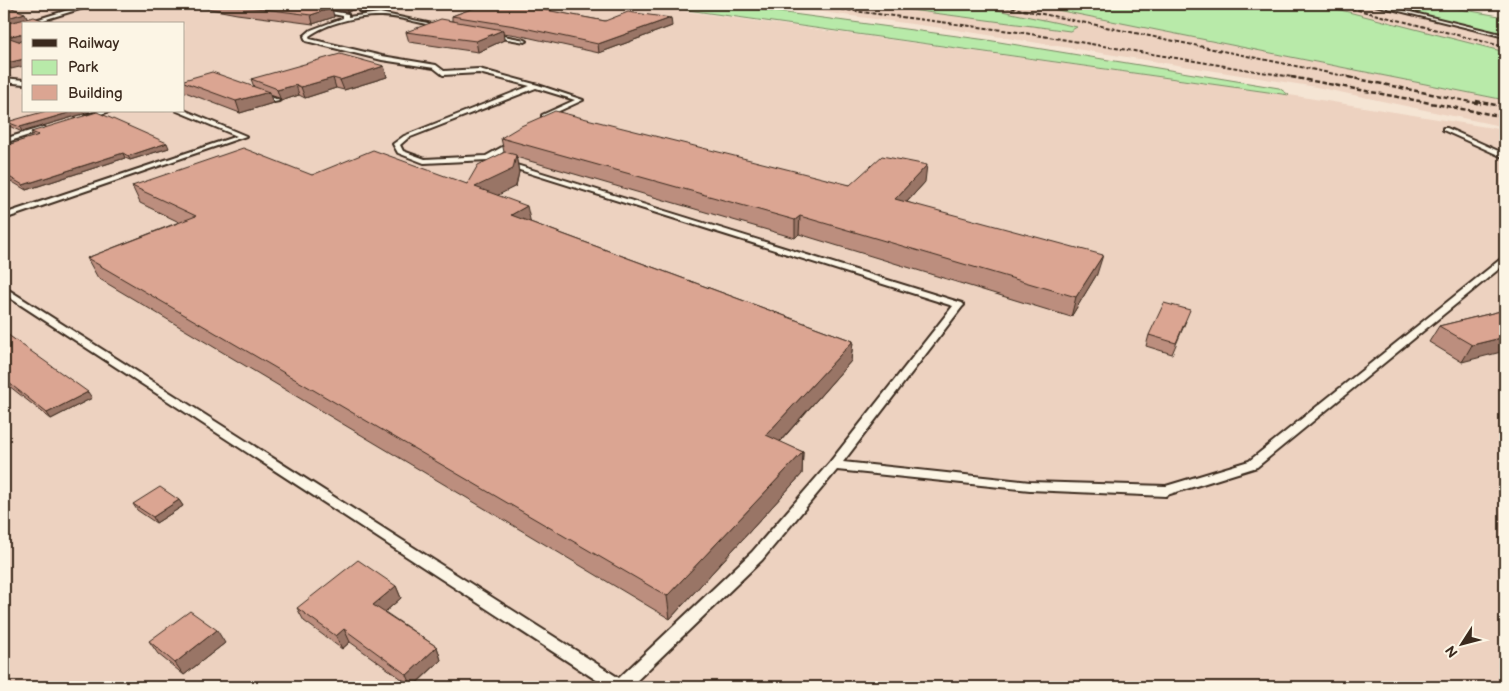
<svg xmlns="http://www.w3.org/2000/svg" width="1509" height="691" font-family="'Balsamiq Sans',sans-serif">
  <rect width="100%" height="100%" fill="#f5e5d4"/>
  <filter id="ink" filterUnits="userSpaceOnUse"><feTurbulence type="fractalNoise" baseFrequency=".02" numOctaves="2"/><feDisplacementMap in="SourceGraphic" scale="10" xChannelSelector="R" yChannelSelector="G"/><feConvolveMatrix kernelMatrix="1 2 1 2 8 2 1 2 1" color-interpolation-filters="sRGB"/></filter>
  <g filter="url(#ink)">
    <!-- built -->
    <path fill="#edd2c0" fill-rule="evenodd" d="M 4,4 L 633,4 L 1296,96 L 1505,130 L 1505,687 L 4,687 ZM 24,24 L 184,24 L 184,111 L 24,111 Z
      M 762,4 L 865,4 L 1069,31 L 1076,27 L 969,4 L 1027,4 L 1505,100 L 1505,127 L 1316,87 L 957,30 Z
      M 1317,4 L 1377,4 L 1505,34 L 1505,52 Z"/>
    <!-- green -->
    <path fill="#b8eaa9" stroke="#7a8a64" d="M 645,4 L 718,4 L 987,40 L 1279,88 L 1289,95 Z
      M 865,4 L 969,4 L 1077,27 L 1070,31 Z
      M 1027,4 L 1317,4 L 1505,52 L 1505,100 Z
      M 1377,4 L 1431,4 L 1505,17 L 1505,34 Z"/>
    <g fill="none" stroke-linecap="round" stroke-linejoin="round">
      <!-- service casing -->
      <g stroke="#3b2a1e" stroke-width="4">
        <path id="service" d="M 75,4 L 79,4 L 83,8 L 30,24 L 24,24 L 24,25 L 22,24 L 78,7 Z
          M 380,4 L 386,4 L 363,12 L 359,11 Z
          M 1371,4 L 1377,4 L 1505,35 L 1505,37 Z
          M 317,9 L 348,14 L 348,17 L 380,13 L 442,26 L 440,27 C 424,24 394,15 379,16 C 356,16 327,23 309,36 L 310,39 L 382,56 L 436,65 L 444,71 L 479,69 L 538,85 L 583,100 L 546,117 L 542,117 L 542,115 L 575,100 L 536,88 L 408,138 L 400,145 L 403,151 L 425,159 L 486,156 L 513,141 L 517,141 L 517,143 L 494,158 L 962,303 L 964,305 L 962,307 L 843,462 L 1030,482 L 1166,486 L 1249,461 L 1502,258 L 1505,257 L 1505,264 L 1257,467 L 1170,494 L 1166,496 L 1030,490 L 837,470 L 762,560 L 630,687 L 607,687 L 4,294 L 4,287 L 619,678 L 752,552 L 830,462 L 953,306 L 488,160 L 424,163 L 398,153 L 393,144 L 404,136 L 530,86 L 479,73 L 443,75 L 434,68 L 382,60 L 306,41 L 304,36 L 311,30 L 343,18 L 343,16 L 317,11 Z
          M 492,34 L 525,40 L 527,41 L 525,42 L 490,36 Z
          M 4,78 L 24,80 L 24,84 L 4,82 Z
          M 259,92 L 278,100 L 279,101 L 274,102 L 257,95 L 257,93 Z
          M 184,110 L 246,136 L 4,219 L 4,214 L 237,136 L 177,111 Z
          M 99,111 L 110,111 L 88,118 L 85,116 Z
          M 43,127 L 45,128 L 45,130 L 4,143 L 4,139 Z
          M 1443,128 L 1447,128 L 1505,154 L 1505,158 L 1443,130 Z"/>
      </g>
      <!-- service -->
      <use href="#service" fill="#fcf5e5" fill-rule="evenodd"/>
      <!-- rail-far1 -->
      <path stroke="#3b2a1e" stroke-width="2" stroke-dasharray="4 2" stroke-linecap="butt" d="M 800,4 L 1018,32 L 1298,78
        M 994,4 L 1354,78
        M 1334,4 L 1505,47"/>
      <!-- rail -->
      <path stroke="#3b2a1e" stroke-width="2.5" stroke-dasharray="5 2.5" stroke-linecap="butt" d="M 1291,77 L 1505,117
        M 1348,77 L 1481,104
        M 1476,101 L 1505,107"/>
    </g>
    <!-- wall -->
    <path fill="#bc8e7e" stroke="#3b2a1e" d="M 184,4 L 371,4 L 347,12 L 332,10 L 334,17 L 313,24 L 237,14 Z
      M 485,4 L 552,4 L 552,10 L 549,11 L 605,21 L 672,26 L 599,53 L 517,35 L 503,33 L 504,40 L 478,52 L 409,42 L 406,32 L 452,21 L 452,16 Z
      M 4,5 L 24,24 L 24,40 L 19,41 L 11,69 L 4,66 Z
      M 384,66 L 387,77 L 344,90 L 336,88 L 305,98 L 299,95 L 281,101 L 279,98 L 270,95 L 273,103 L 240,113 L 185,92 L 184,89 L 184,80 L 254,87 L 251,79 Z
      M 90,112 L 22,132 L 9,126 L 7,122 Z
      M 31,132 L 169,148 L 130,160 L 125,158 L 26,190 L 4,177 L 4,146 L 34,137 L 33,136 Z
      M 501,138 L 850,185 L 925,182 L 907,202 L 1097,274 L 1071,317 L 799,234 L 795,238 L 516,157 L 519,172 L 516,186 L 497,195 L 530,222 L 853,341 L 851,361 L 780,442 L 803,452 L 802,474 L 670,619 L 98,278 L 87,258 L 179,222 L 140,203 L 132,186 L 312,175 L 467,184 L 504,152 Z
      M 1505,310 L 1462,362 L 1429,342 L 1439,326 Z
      M 1186,321 L 1172,354 L 1146,346 L 1149,335 Z
      M 4,332 L 92,398 L 51,419 L 4,382 Z
      M 179,500 L 183,506 L 156,523 L 137,510 L 133,504 Z
      M 396,586 L 401,598 L 385,612 L 437,647 L 441,660 L 413,687 L 350,642 L 342,649 L 304,621 L 297,608 Z
      M 149,641 L 225,643 L 184,675 L 158,654 Z"/>
    <!-- shaded-wall -->
    <path fill="#997466" stroke="#3b2a1e" d="M 344,4 L 371,4 L 347,12 Z
      M 546,4 L 552,4 L 552,10 L 536,16 L 535,8 Z
      M 332,8 L 334,17 L 313,24 L 311,15 Z
      M 25,13 L 28,19 L 4,26 L 4,19 Z
      M 671,18 L 672,26 L 599,53 L 598,44 Z
      M 503,30 L 504,40 L 478,52 L 476,41 Z
      M 24,33 L 24,40 L 11,43 L 7,37 Z
      M 24,59 L 24,66 L 11,69 L 7,63 Z
      M 384,66 L 387,77 L 344,90 L 340,80 Z
      M 333,78 L 336,88 L 305,98 L 301,87 Z
      M 296,85 L 299,95 L 281,101 L 277,90 Z
      M 269,92 L 273,103 L 240,113 L 236,101 Z
      M 75,111 L 90,112 L 22,132 L 20,127 Z
      M 167,143 L 169,148 L 130,160 L 128,156 Z
      M 123,153 L 125,158 L 26,190 L 23,185 Z
      M 516,155 L 519,172 L 516,186 L 479,205 L 475,187 Z
      M 927,165 L 925,182 L 893,217 L 895,199 Z
      M 527,206 L 531,224 L 511,215 Z
      M 800,216 L 799,234 L 795,238 L 795,220 Z
      M 1103,255 L 1097,274 L 1071,317 L 1076,297 Z
      M 4,316 L 7,321 L 4,323 Z
      M 1505,337 L 1505,351 L 1462,362 L 1472,345 Z
      M 853,341 L 851,361 L 766,457 L 766,435 Z
      M 88,392 L 92,398 L 51,419 L 47,413 Z
      M 803,452 L 802,474 L 670,619 L 667,596 Z
      M 179,500 L 183,506 L 156,523 L 153,517 Z
      M 396,586 L 401,598 L 379,617 L 373,605 Z
      M 344,629 L 350,642 L 342,649 L 336,636 Z
      M 217,630 L 225,643 L 184,675 L 175,663 Z
      M 437,647 L 441,660 L 412,687 L 407,675 Z"/>
    <!-- building -->
    <path fill="#dba592" stroke="#3b2a1e" d="M 225,4 L 304,4 L 332,8 L 311,15 Z
      M 485,4 L 546,4 L 535,8 L 605,21 L 628,12 L 671,18 L 598,44 L 515,26 L 452,16 Z
      M 4,5 L 25,13 L 4,19 Z
      M 34,17 L 52,24 L 24,24 L 24,33 L 7,37 L 24,43 L 24,59 L 7,63 L 4,61 L 4,24 Z
      M 441,19 L 503,30 L 476,41 L 406,32 Z
      M 340,54 L 384,66 L 340,80 L 333,78 L 301,87 L 296,85 L 277,90 L 275,88 L 251,79 Z
      M 212,72 L 269,92 L 236,101 L 184,82 L 184,80 Z
      M 46,111 L 75,111 L 20,127 L 7,122 Z
      M 555,111 L 850,185 L 882,156 L 927,165 L 895,199 L 1103,255 L 1076,297 L 800,216 L 795,220 L 501,138 L 521,126 Z
      M 97,112 L 167,143 L 128,156 L 123,153 L 23,185 L 4,174 L 4,146 L 39,135 L 31,132 Z
      M 243,148 L 312,175 L 373,150 L 467,184 L 478,165 L 505,152 L 516,155 L 513,169 L 475,187 L 527,206 L 511,215 L 853,341 L 766,435 L 803,452 L 667,596 L 87,258 L 196,216 L 132,186 Z
      M 1164,303 L 1190,310 L 1176,343 L 1149,335 Z
      M 1505,310 L 1505,337 L 1472,345 L 1439,326 Z
      M 4,332 L 88,392 L 47,413 L 4,379 Z
      M 160,487 L 179,500 L 153,517 L 133,504 Z
      M 358,560 L 396,586 L 373,605 L 437,647 L 407,675 L 344,629 L 336,636 L 297,608 Z
      M 190,611 L 217,630 L 175,663 L 149,641 Z"/>
  </g>
  <!-- margin -->
  <rect width="1509" height="691" fill="none" stroke="#fcf5e5" stroke-width="20"/>
  <rect x="10" y="10" width="1489" height="671" fill="none" stroke="#3b2a1e" stroke-width="2" filter="url(#ink)"/>
  <!-- legend -->
  <rect x="22" y="22" width="162" height="90" fill="#fcf5e5" stroke="#afa495"/>
  <rect x="32" y="39" width="25" height="8" fill="#3b2a1e" stroke="#afa495"/>
  <text x="68" y="48" font-size="15" fill="#3b2a1e">Railway</text>
  <rect x="32" y="60" width="25" height="15" fill="#b8eaa9" stroke="#afa495"/>
  <text x="68" y="72" font-size="15" fill="#3b2a1e">Park</text>
  <rect x="32" y="85" width="25" height="15" fill="#dba592" stroke="#afa495"/>
  <text x="68" y="98" font-size="15" fill="#3b2a1e">Building</text>
  <!-- north arrow -->
  <g transform="translate(1462 644) rotate(234)" stroke="#fcf5e5" stroke-width="4" paint-order="stroke">
  <path d="M0-4L9 19L0 12L-9 19Z" fill="#3b2a1e"/>
  <text y="-8" font-size="14" font-weight="bold" text-anchor="middle" fill="#3b2a1e">N</text>
  </g>
</svg>
